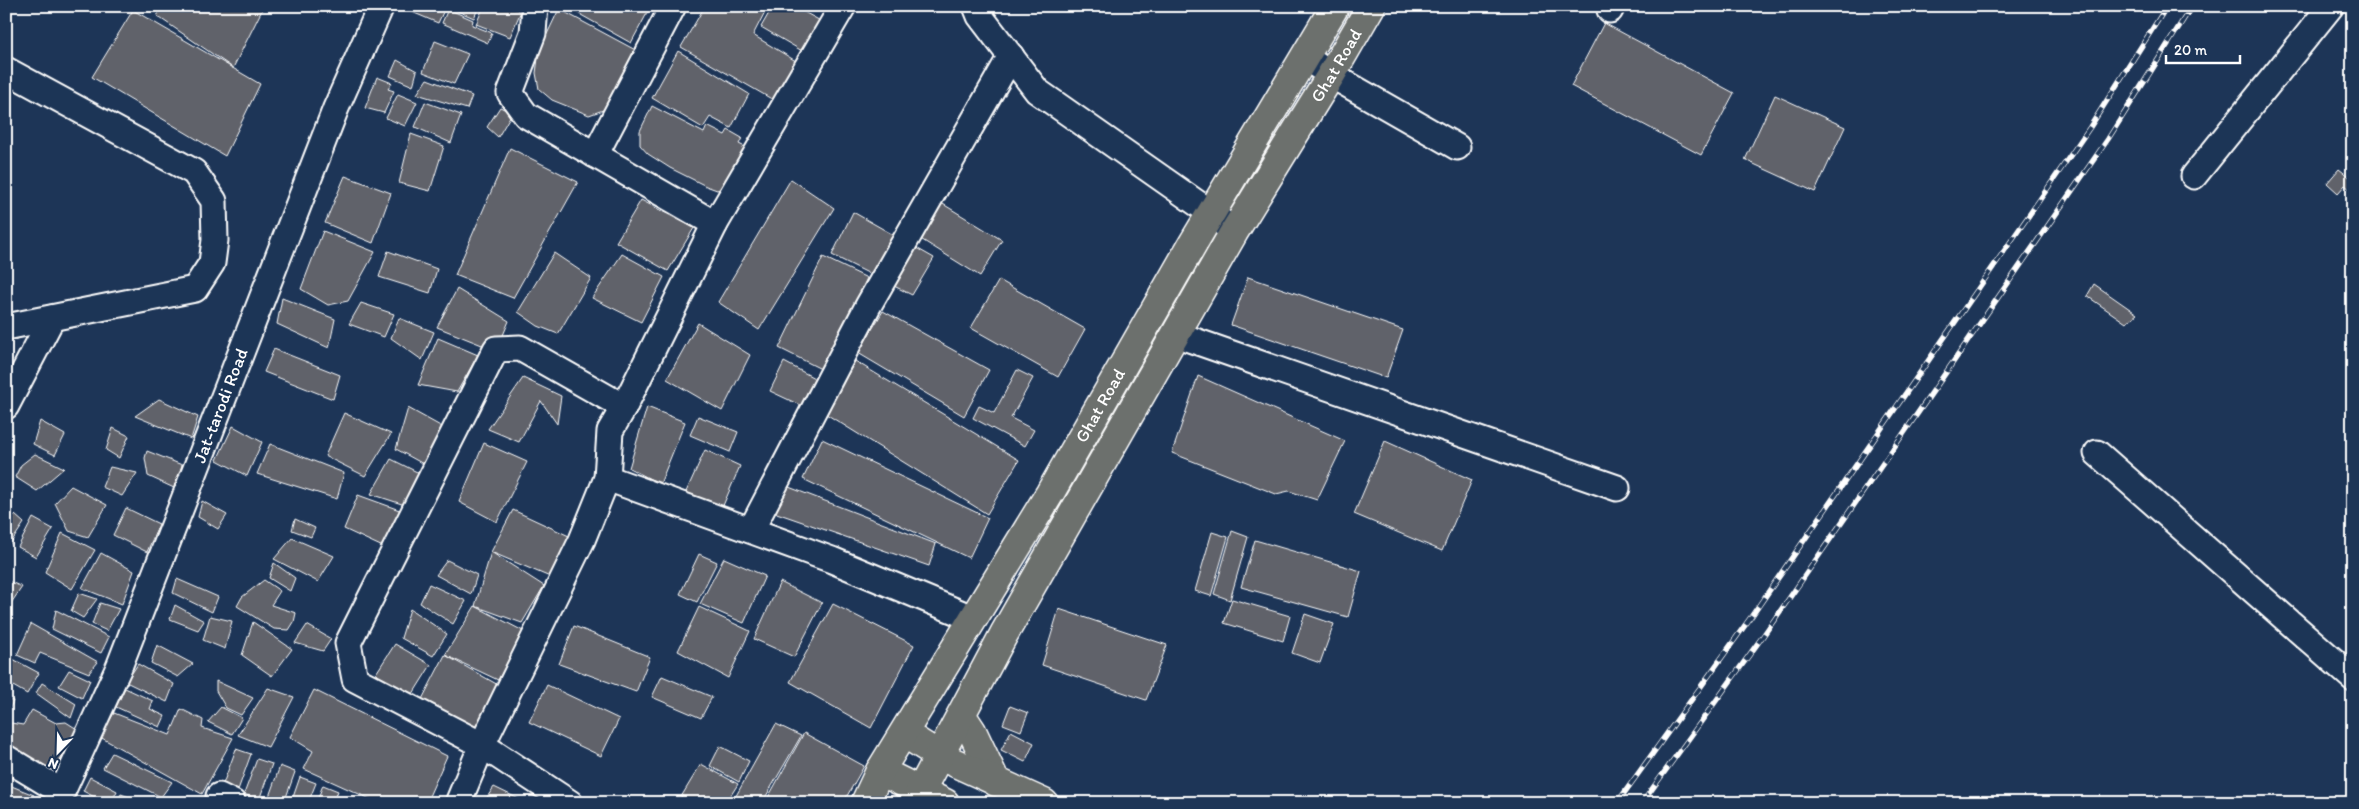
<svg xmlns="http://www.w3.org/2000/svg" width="2359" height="809" font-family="Itim,sans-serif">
  <rect width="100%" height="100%" fill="#1d3557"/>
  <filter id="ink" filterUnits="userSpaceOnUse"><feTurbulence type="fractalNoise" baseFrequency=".02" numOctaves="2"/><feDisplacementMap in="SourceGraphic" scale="10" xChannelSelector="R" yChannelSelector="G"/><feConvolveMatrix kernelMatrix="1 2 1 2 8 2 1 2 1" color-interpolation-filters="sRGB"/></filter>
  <g filter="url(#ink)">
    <!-- building -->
    <path fill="#60626a" stroke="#fff" d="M 163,6 L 264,6 L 233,68 L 157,16 Z
      M 415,6 L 441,6 L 445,8 L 438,23 L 412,12 Z
      M 446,6 L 479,6 L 474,18 Z
      M 484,6 L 507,6 L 521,11 L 510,37 L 476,24 Z
      M 565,6 L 651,6 L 631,43 Z
      M 705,6 L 768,6 L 753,35 L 804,66 L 782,105 L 681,47 Z
      M 773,6 L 793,6 L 828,25 L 809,55 L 761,27 Z
      M 448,9 L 473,20 L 472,25 L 492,33 L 488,43 L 442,23 Z
      M 559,9 L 641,53 L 606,109 L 589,115 L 552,100 L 539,89 L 536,73 L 539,51 Z
      M 133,10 L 260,84 L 225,156 L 92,77 Z
      M 1604,23 L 1734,93 L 1701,155 L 1571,86 Z
      M 435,41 L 468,54 L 454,84 L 423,72 Z
      M 678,51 L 749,94 L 731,128 L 710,117 L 703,128 L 652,98 Z
      M 397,60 L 417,71 L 413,86 L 390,76 Z
      M 377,77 L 392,83 L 388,89 L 394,91 L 384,113 L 365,108 Z
      M 427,79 L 472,96 L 467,109 L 417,94 Z
      M 398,94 L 417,102 L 405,126 L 386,118 Z
      M 1775,95 L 1845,127 L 1815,192 L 1745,160 Z
      M 425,102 L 461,115 L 451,143 L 415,127 Z
      M 652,106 L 704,133 L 707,126 L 725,135 L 728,130 L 742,138 L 739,144 L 749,149 L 730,185 L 717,190 L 706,186 L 670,168 L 648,154 L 640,145 L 640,131 Z
      M 500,107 L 512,113 L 498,137 L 487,127 Z
      M 411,134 L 444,146 L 430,191 L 399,183 Z
      M 510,148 L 578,182 L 513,298 L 455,275 Z
      M 2339,169 L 2353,180 L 2353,192 L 2345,185 L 2338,193 L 2327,183 Z
      M 345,176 L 391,193 L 373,243 L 325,223 Z
      M 791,179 L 834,208 L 759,330 L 718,302 Z
      M 933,198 L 1002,240 L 980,276 L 911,233 Z
      M 641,200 L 694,228 L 668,271 L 616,242 Z
      M 853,212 L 934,258 L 912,295 L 832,255 Z
      M 323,231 L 375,252 L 348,301 L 328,305 L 301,289 Z
      M 388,251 L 437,269 L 430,293 L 379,277 Z
      M 554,253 L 591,278 L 558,334 L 538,326 L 518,312 Z
      M 622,254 L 664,277 L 641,322 L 592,298 Z
      M 823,257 L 867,278 L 823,370 L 779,348 Z
      M 1248,277 L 1403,330 L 1386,378 L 1231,325 Z
      M 999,280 L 1085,329 L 1058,377 L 971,328 Z
      M 2094,284 L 2137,314 L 2126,323 L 2087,296 Z
      M 457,289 L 509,321 L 501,340 L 487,347 L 437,327 Z
      M 282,298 L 335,319 L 329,348 L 277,324 Z
      M 361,303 L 394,314 L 384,337 L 349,324 Z
      M 883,311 L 989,370 L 964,416 L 858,353 Z
      M 399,318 L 434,332 L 422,360 L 391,338 Z
      M 698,323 L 750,355 L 722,411 L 667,379 Z
      M 438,338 L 478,355 L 457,392 L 418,385 Z
      M 274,349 L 340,375 L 333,399 L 264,372 Z
      M 855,361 L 1019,460 L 987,514 L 826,414 Z
      M 784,362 L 818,380 L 804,407 L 770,391 Z
      M 1017,370 L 1033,378 L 1011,418 L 1034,430 L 1025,446 L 973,418 L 979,406 L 994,413 Z
      M 1198,376 L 1345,441 L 1317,500 L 1289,491 L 1276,494 L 1172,453 Z
      M 523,378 L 561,396 L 557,424 L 541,401 L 519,442 L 488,429 Z
      M 159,399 L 198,417 L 191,439 L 135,416 Z
      M 647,407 L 685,422 L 660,484 L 629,468 Z
      M 408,408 L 444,428 L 427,466 L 396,449 Z
      M 344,413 L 391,434 L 365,476 L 325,456 Z
      M 698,416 L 738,432 L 730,452 L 690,435 Z
      M 40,421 L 65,435 L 55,455 L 33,444 Z
      M 233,426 L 262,442 L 247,476 L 217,460 Z
      M 113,428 L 129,436 L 119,458 L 106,450 Z
      M 822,439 L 988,518 L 969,558 L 803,479 Z
      M 1385,441 L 1472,480 L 1442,551 L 1354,514 Z
      M 484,443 L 527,462 L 497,522 L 459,502 Z
      M 270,444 L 344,473 L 337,499 L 257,474 Z
      M 705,450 L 740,466 L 722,508 L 686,492 Z
      M 147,451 L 182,465 L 174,488 L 148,476 L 145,458 Z
      M 35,454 L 64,468 L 37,491 L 15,477 L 21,465 Z
      M 391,459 L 421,474 L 408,506 L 371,494 Z
      M 110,467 L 137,473 L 122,496 L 102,487 Z
      M 781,484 L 936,544 L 929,566 L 768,510 Z
      M 71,486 L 107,505 L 88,537 L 69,531 L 55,503 Z
      M 358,495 L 405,512 L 385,548 L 344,529 Z
      M 202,501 L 227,515 L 218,529 L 198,517 Z
      M 126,508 L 159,524 L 147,552 L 113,535 Z
      M 513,510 L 569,536 L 550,577 L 491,552 Z
      M 15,515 L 24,523 L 6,550 L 6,518 Z
      M 33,518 L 53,529 L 36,557 L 18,547 Z
      M 295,519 L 315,528 L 311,537 L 292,530 Z
      M 1232,531 L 1248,537 L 1230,600 L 1214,594 Z
      M 1212,532 L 1228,537 L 1211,596 L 1195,591 Z
      M 62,533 L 95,550 L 72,589 L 45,572 Z
      M 292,538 L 334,556 L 318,582 L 274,559 Z
      M 1255,540 L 1361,571 L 1348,617 L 1241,587 Z
      M 491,552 L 544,586 L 522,623 L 475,606 Z
      M 101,553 L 134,571 L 122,604 L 82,588 Z
      M 699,554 L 717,562 L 697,602 L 680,594 Z
      M 724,558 L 765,576 L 744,623 L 700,604 Z
      M 447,560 L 477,575 L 471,594 L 436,575 Z
      M 274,563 L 295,578 L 290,591 L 269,578 Z
      M 177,579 L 218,597 L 212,612 L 173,593 Z
      M 6,580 L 22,587 L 7,609 L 6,609 Z
      M 264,580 L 280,591 L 271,605 L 296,613 L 294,622 L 289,630 L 274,629 L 237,606 L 242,597 Z
      M 780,582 L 822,603 L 794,657 L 754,639 Z
      M 429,584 L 466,601 L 453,624 L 420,603 Z
      M 79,593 L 97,599 L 83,618 L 71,611 Z
      M 1232,599 L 1290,616 L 1283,641 L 1224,623 Z
      M 100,603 L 119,609 L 107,631 L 92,624 Z
      M 833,604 L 914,645 L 871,728 L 790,682 Z
      M 175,605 L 204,621 L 198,630 L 170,619 Z
      M 475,606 L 525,632 L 498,680 L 445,655 Z
      M 699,607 L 750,631 L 728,678 L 678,651 Z
      M 410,609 L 447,634 L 433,656 L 401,638 Z
      M 1059,609 L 1167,645 L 1146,700 L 1042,665 Z
      M 56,610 L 109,637 L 101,653 L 52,629 Z
      M 1305,614 L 1334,624 L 1320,663 L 1292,653 Z
      M 210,616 L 232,621 L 225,649 L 203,640 Z
      M 253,622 L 292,649 L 272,676 L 242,655 Z
      M 31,624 L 98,662 L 89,673 L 40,653 L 35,663 L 17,655 Z
      M 307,625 L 331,639 L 323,651 L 295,643 Z
      M 574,626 L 650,657 L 636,692 L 559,664 Z
      M 395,644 L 431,665 L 411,697 L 373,678 Z
      M 157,645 L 193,664 L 178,677 L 151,663 Z
      M 445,655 L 500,686 L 476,731 L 419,705 Z
      M 9,657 L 39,673 L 27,694 L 6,682 L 6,661 Z
      M 138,664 L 174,684 L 167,702 L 126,682 Z
      M 69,670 L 90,680 L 82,698 L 59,686 Z
      M 662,676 L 712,697 L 701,718 L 652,697 Z
      M 216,681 L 253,698 L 241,715 L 226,708 L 216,691 Z
      M 42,683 L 76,704 L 71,718 L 36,693 Z
      M 547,685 L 619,719 L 601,756 L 529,722 Z
      M 125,688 L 153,701 L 150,709 L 165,716 L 160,727 L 116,707 Z
      M 268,688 L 294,697 L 268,747 L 238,735 Z
      M 314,690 L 447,756 L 426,803 L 379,803 L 304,769 L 313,751 L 290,737 Z
      M 6,698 L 13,701 L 6,718 Z
      M 1010,706 L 1028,713 L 1021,731 L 1003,724 Z
      M 221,707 L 242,718 L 232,734 L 208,722 Z
      M 181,709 L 203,720 L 202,728 L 233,738 L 202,794 L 100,737 L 114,713 L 170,735 Z
      M 32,710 L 56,723 L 66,722 L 77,729 L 54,772 L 6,750 L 6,734 L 11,723 L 23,725 Z
      M 776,724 L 801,736 L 762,803 L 732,803 Z
      M 1011,731 L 1034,743 L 1025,762 L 1001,750 Z
      M 804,733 L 864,766 L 843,803 L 765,803 Z
      M 720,746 L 749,761 L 739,782 L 710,766 Z
      M 236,749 L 251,754 L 238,790 L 223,784 Z
      M 112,753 L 172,782 L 161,797 L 103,768 Z
      M 257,759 L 272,764 L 259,800 L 244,794 Z
      M 701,764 L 738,784 L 726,803 L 678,802 Z
      M 280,766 L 295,772 L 284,803 L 269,803 L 267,802 Z
      M 90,777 L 117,791 L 111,803 L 106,803 L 83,791 Z
      M 300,777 L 316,783 L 308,803 L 291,803 Z
      M 9,785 L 34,795 L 29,803 L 6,803 L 6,789 Z
      M 323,785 L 338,791 L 333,803 L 316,803 Z
      M 494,787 L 523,801 L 483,803 Z
      M 121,794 L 140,801 L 117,803 Z
      M 343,797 L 359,802 L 341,803 Z"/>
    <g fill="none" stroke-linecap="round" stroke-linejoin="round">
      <!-- minor casing -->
      <g stroke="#fff" stroke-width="29">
        <g id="minor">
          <path d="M 535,6 L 533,33 L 510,93 L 526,115 L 715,224"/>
          <path d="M 976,6 L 980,16 L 1037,91 L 1211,213 L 1234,232"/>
          <path d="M 1610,10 L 1612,6"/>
          <path d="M 1305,57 L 1331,75 L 1457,147"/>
          <path d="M 6,70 L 194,172 L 214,201 L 215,240 L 212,263 L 195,289 L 6,327"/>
          <path d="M 595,155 L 673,6"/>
          <path d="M 2194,176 L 2331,6"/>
          <path d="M 1175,334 L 1617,488"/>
          <path d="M 6,406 L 52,318"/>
          <path d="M 2097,453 L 2353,678"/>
          <path d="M 607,478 L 832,560 L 972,618"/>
          <path d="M 751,530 L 868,306 L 1011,56"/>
          <path d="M 6,758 L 62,792"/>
          <path d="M 219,796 L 233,803"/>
          <path id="s1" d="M 57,803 L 119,667 L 336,108 L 381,6"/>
          <path d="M 458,803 L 482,745 L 582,540 L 607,478 L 610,431 L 624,407 L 715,224 L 843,6"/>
          <path d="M 570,803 L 482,745 L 355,679 L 348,643 L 496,349 L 520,348 L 624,407"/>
        </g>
      </g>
      <!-- major casing -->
      <g stroke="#fff" stroke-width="31">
        <g id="major">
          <path d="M 962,716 L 972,731 L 996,782"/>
          <path d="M 905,734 L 940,756 L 1044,803"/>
          <path d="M 880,771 L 945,803"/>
          <path id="s2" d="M 865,803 L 880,771 L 1050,493 L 1192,245 L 1335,6"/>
          <path id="s3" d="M 914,803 L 1004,634 L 1234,232 L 1331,75 L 1371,6"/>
        </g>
      </g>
      <!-- minor -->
      <use href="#minor" stroke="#1d3557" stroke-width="25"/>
      <!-- major -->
      <use href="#major" stroke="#6c706d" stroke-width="28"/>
      <!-- rail casing -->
      <g stroke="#fff" stroke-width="5.5">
        <path id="rail" d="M 1617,803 L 1751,617 L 2090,127 L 2167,6
          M 1642,803 L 1763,636 L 2108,139 L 2192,6"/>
      </g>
      <!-- rail -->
      <use href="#rail" stroke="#1d3557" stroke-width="4" stroke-dasharray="11" stroke-linecap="butt"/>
    </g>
  </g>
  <g text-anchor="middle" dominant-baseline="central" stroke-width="4.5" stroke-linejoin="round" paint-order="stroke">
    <!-- street labels -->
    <g font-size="18" fill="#fff" stroke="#1d3557">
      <text stroke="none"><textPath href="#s3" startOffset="850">Ghat Road</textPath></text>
      <text stroke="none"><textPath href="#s1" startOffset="430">Jat-tarodi Road</textPath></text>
      <text stroke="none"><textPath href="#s2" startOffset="462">Ghat Road</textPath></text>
    </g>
  </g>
  <!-- margin -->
  <rect width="2359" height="809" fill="none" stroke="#1d3557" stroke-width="25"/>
  <rect x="12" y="12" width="2334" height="784" fill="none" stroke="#fff" stroke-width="2" filter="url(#ink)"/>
  <!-- north arrow -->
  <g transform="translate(58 752) rotate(203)" stroke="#1d3557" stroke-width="4" paint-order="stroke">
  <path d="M0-4L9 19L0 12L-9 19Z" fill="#ffffff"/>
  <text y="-8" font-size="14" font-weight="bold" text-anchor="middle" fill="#ffffff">N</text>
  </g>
  <!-- scale -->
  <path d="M2166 55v8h74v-8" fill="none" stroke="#ffffff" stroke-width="2.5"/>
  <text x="2174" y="55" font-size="15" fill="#ffffff" stroke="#1d3557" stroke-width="4" paint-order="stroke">20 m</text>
</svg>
